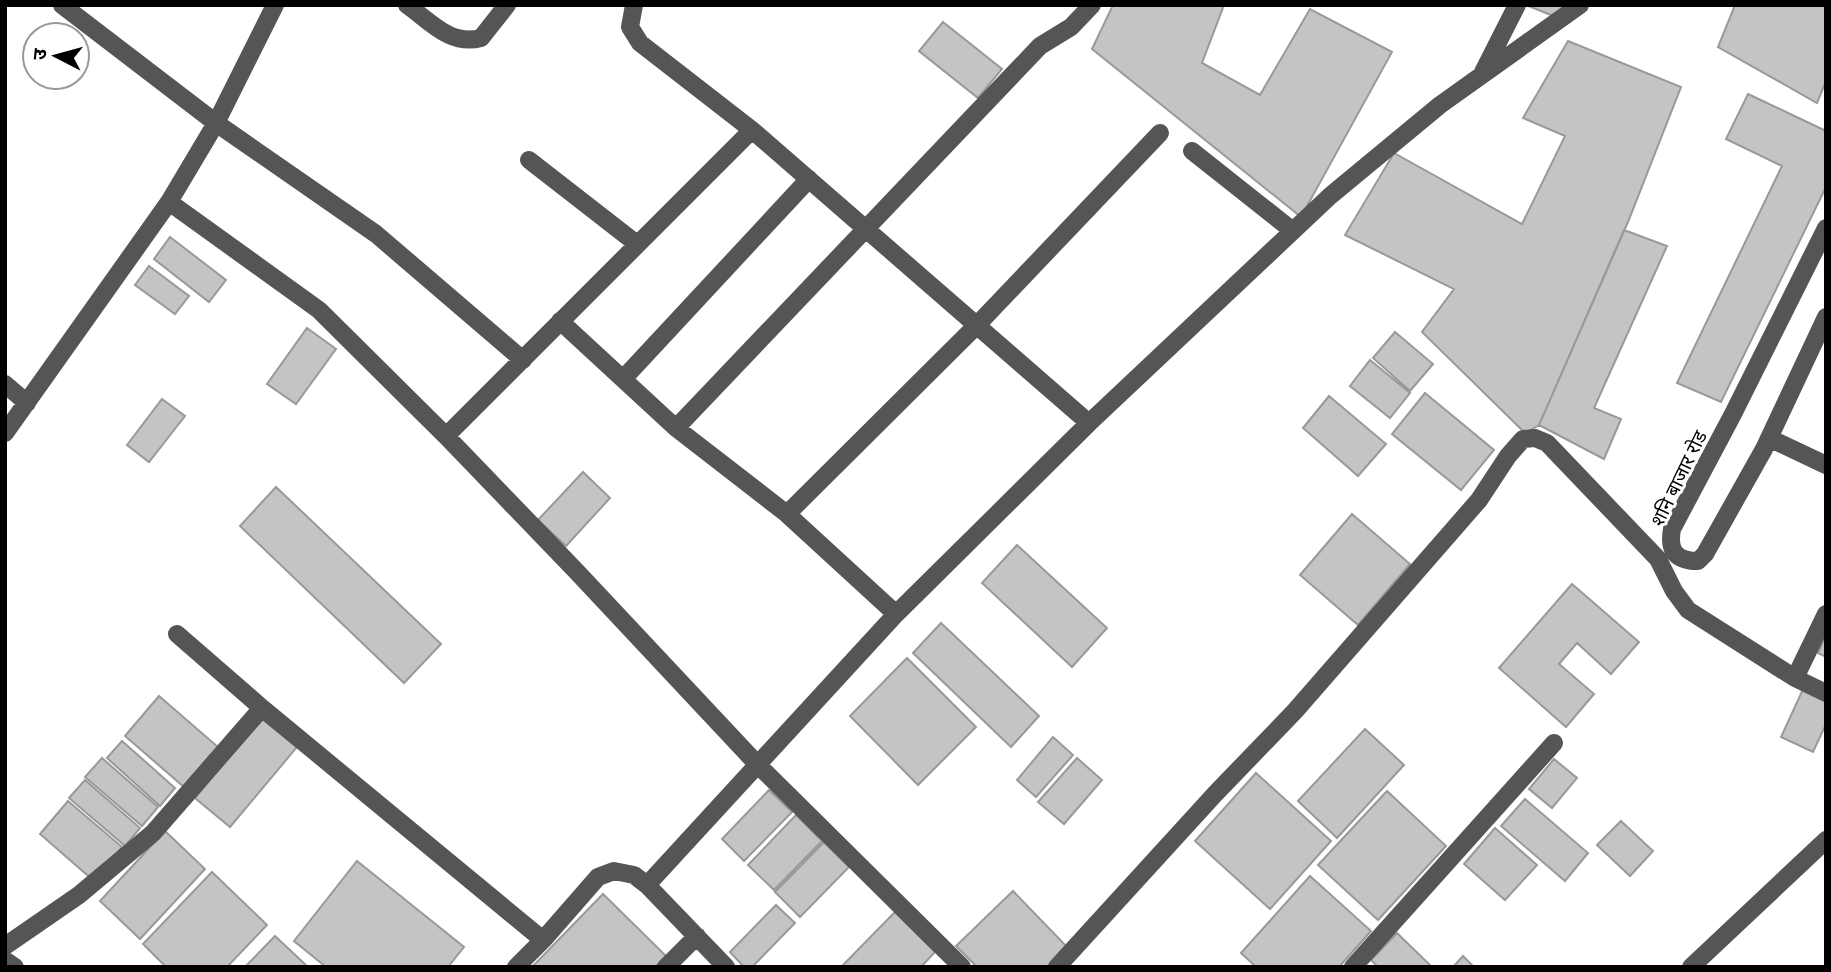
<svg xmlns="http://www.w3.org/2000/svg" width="1831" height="972" font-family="'Golos Text','Noto Sans Devanagari',sans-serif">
  <rect width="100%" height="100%" fill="#fff"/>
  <!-- building -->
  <path fill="#c4c4c4" stroke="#999" stroke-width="2" d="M 1113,5 L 1224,5 L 1202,63 L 1260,95 L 1310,9 L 1392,52 L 1301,217 L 1092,49 Z
    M 1526,5 L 1568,5 L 1556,17 Z
    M 1735,5 L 1826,5 L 1826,81 L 1817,103 L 1718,47 Z
    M 943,22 L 1002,69 L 978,98 L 919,51 Z
    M 1568,41 L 1681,87 L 1628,222 L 1539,425 L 1525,433 L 1422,332 L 1454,289 L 1345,235 L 1394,153 L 1522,224 L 1565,136 L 1523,118 Z
    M 1748,94 L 1826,131 L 1826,187 L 1721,402 L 1677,383 L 1782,166 L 1726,139 Z
    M 1624,230 L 1667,246 L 1594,408 L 1621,419 L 1604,459 L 1539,425 Z
    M 170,237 L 226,280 L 209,302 L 154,259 Z
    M 149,266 L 189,296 L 175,314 L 135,285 Z
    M 307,328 L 336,349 L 296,404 L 267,384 Z
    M 1395,332 L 1433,364 L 1410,391 L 1373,358 Z
    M 1370,360 L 1410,393 L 1390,418 L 1350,386 Z
    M 1425,393 L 1494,450 L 1461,490 L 1392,434 Z
    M 1329,396 L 1386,444 L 1358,476 L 1303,428 Z
    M 162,399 L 185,416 L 149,462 L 127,445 Z
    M 583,472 L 610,498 L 566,546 L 538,520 Z
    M 276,487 L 441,644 L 404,683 L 240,526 Z
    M 1352,514 L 1410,564 L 1358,625 L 1300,575 Z
    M 1017,545 L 1107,628 L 1072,667 L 982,583 Z
    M 1572,584 L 1639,642 L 1611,674 L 1577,643 L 1559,664 L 1594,694 L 1566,727 L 1499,668 Z
    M 941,623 L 1039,716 L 1011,747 L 913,653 Z
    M 1826,635 L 1826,657 L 1818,653 Z
    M 907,658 L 976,727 L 918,785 L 850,716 Z
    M 1804,687 L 1826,697 L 1826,724 L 1813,752 L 1781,737 Z
    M 159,696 L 218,747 L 184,787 L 125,736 Z
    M 261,718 L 297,747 L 230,827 L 195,798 Z
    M 1365,729 L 1404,765 L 1337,838 L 1298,801 Z
    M 1053,737 L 1073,755 L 1036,797 L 1017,780 Z
    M 122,741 L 175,788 L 160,806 L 107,758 Z
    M 102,758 L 158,807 L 142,826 L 85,777 Z
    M 1077,758 L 1102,780 L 1064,824 L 1038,802 Z
    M 1554,759 L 1577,778 L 1552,808 L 1529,789 Z
    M 1256,773 L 1331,841 L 1270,909 L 1195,841 Z
    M 85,780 L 140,828 L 125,846 L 69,798 Z
    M 769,790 L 792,812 L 744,861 L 722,839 Z
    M 1387,791 L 1446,846 L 1378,920 L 1318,865 Z
    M 1525,799 L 1588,853 L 1565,881 L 1501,826 Z
    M 68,801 L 122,847 L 94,881 L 40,834 Z
    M 796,815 L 822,841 L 774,890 L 748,865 Z
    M 1621,821 L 1653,851 L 1630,876 L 1597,845 Z
    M 1495,828 L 1537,865 L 1505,900 L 1464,864 Z
    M 165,831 L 205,869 L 140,939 L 100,901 Z
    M 824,842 L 849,867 L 800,917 L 775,892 Z
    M 357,861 L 464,947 L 448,967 L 326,967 L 294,941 Z
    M 212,872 L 267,925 L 227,967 L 166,967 L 143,944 Z
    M 1310,876 L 1371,931 L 1339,967 L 1256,967 L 1241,953 Z
    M 1013,891 L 1069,949 L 1051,967 L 977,967 L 956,946 Z
    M 603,894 L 666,956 L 655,967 L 532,967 Z
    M 776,905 L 795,923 L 752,967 L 744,967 L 730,952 Z
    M 895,912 L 935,952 L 921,967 L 841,967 Z
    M 1397,933 L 1432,967 L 1378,967 L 1371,960 Z
    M 275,936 L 308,967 L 245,967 Z
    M 1463,956 L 1474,967 L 1453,967 Z"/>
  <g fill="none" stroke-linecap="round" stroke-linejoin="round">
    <!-- minor -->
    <path stroke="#555" stroke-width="18" d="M 62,5 L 216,123 L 376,234 L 523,360
      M 407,5 C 431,22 450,46 481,38 L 507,5
      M 634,5 L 630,27 L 640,43 L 752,130 L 1089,423
      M 1483,72 L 1517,5
      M 1192,151 L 1293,231
      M 529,160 L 637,244
      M 169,202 L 319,310 L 446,436 L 578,573 L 757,764 L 962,967
      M 1826,228 L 1733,414 L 1672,529 C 1668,551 1676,561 1698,561 L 1705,554 L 1764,449 L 1826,317
      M 560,321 L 676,428 L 787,514 L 896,614
      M 623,379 L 809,179
      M 5,384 L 27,403
      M 676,428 L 1040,46 L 1071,27 L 1092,5
      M 5,433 L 169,202 L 216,123 L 275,5
      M 446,436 L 752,130
      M 1769,438 L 1826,465
      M 787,514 L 978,324 L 1160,133
      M 177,634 L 262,708 L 543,940
      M 1795,678 L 1826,614
      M 647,885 L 896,614 L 1089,423 L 1330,196 L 1440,105 L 1580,5
      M 5,946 L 79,895 L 153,833 L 262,708
      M 5,960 L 15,967
      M 516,967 L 543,940 L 598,877 L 614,871 L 634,875 L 647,885 L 726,967
      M 666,967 L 697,936
      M 1057,967 L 1215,794 L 1295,711 L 1479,500 L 1508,456 L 1523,439 L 1535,438 L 1547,443 L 1658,559 L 1674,591 L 1688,610 L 1795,678 L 1826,693
      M 1353,967 L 1554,743
      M 1691,967 L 1826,840"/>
  </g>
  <g text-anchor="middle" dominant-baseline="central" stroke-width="6" stroke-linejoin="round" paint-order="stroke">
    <!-- street labels -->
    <g font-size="19" fill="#000" stroke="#fff">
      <text transform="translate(1678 478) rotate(-64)">शनि बाजार रोड</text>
    </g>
  </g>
  <!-- border -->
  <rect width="1831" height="972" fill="none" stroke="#000000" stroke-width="14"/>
  <!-- north arrow -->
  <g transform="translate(56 56) rotate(276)"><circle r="33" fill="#ffffff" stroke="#999999" stroke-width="2"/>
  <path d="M0-5L12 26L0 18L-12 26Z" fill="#000000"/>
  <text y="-10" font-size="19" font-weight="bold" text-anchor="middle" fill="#000000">उ</text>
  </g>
</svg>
